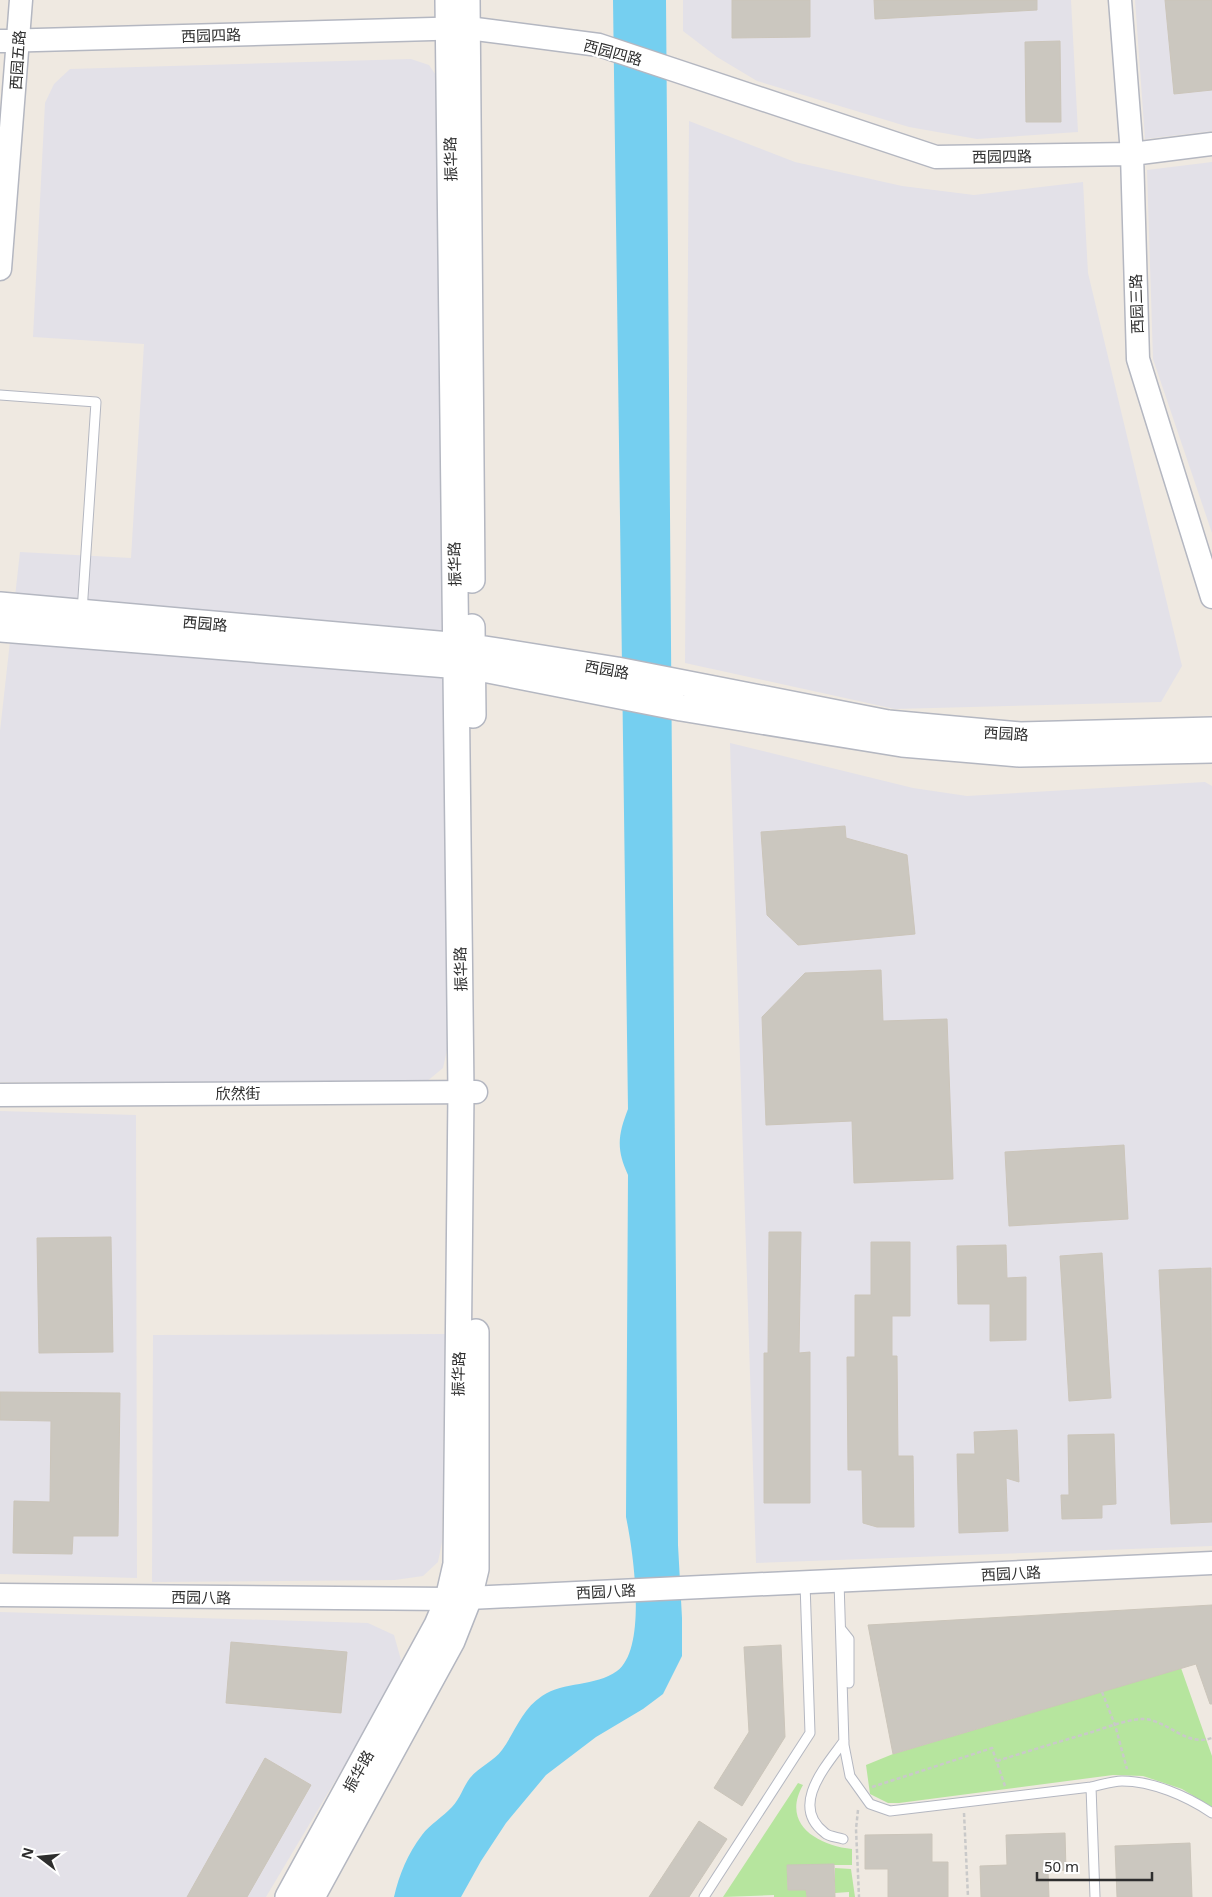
<svg xmlns="http://www.w3.org/2000/svg" width="1212" height="1897" font-family="'Noto Sans','Noto Sans SC',sans-serif">
  <rect width="100%" height="100%" fill="#efe9e1"/>
  <!-- industrial -->
  <path fill="#e3e1e8" d="M 683,0 L 1071,0 L 1078,132 L 977,139 L 909,127 L 757,81 L 717,57 L 683,31 Z
    M 1135,0 L 1212,0 L 1212,131 L 1145,139 Z
    M 411,59 L 429,65 L 442,84 L 448,1046 L 443,1068 L 426,1082 L 0,1082 L 0,731 L 20,552 L 131,558 L 144,344 L 33,337 L 45,103 L 54,84 L 70,69 Z
    M 689,121 L 795,162 L 902,186 L 974,195 L 1083,182 L 1088,273 L 1182,666 L 1161,702 L 895,709 L 685,663 Z
    M 1212,162 L 1212,533 L 1153,359 L 1147,170 Z
    M 730,743 L 913,788 L 967,796 L 1205,782 L 1212,786 L 1212,1546 L 756,1563 Z
    M 0,1111 L 136,1115 L 137,1578 L 0,1574 Z
    M 445,1334 L 442,1542 L 438,1562 L 423,1576 L 395,1580 L 152,1582 L 153,1335 Z
    M 0,1612 L 368,1623 L 394,1635 L 403,1667 L 266,1897 L 0,1897 Z"/>
  <!-- green -->
  <path fill="#b6e59e" d="M 1181,1668 L 1212,1756 L 1212,1807 L 1182,1789 L 1143,1776 L 1113,1775 L 899,1803 L 888,1803 L 870,1794 L 866,1765 L 893,1754 Z
    M 798,1783 L 803,1785 C 781,1824 817,1845 852,1849 L 852,1865 L 787,1865 L 788,1890 L 806,1890 L 807,1897 L 774,1897 L 774,1895 L 723,1897 Z
    M 835,1868 L 851,1869 L 855,1897 L 849,1897 L 849,1892 L 835,1893 Z"/>
  <!-- water -->
  <path fill="#75cff0" d="M 613,0 L 666,0 L 678,1545 L 682,1618 L 682,1656 L 663,1694 L 643,1709 L 596,1737 L 546,1775 L 506,1823 L 481,1861 L 461,1897 L 394,1897 C 399,1875 408,1853 422,1835 C 430,1824 443,1817 452,1807 C 460,1799 463,1787 470,1778 C 479,1767 494,1761 502,1750 C 515,1732 522,1709 542,1696 C 564,1681 595,1687 617,1671 C 648,1648 633,1551 626,1517 L 628,1175 C 616,1149 618,1135 628,1109 Z"/>
  <!-- building -->
  <path fill="#cbc7bf" stroke="#cbc5ba" d="M 732,0 L 810,0 L 810,37 L 732,38 Z
    M 874,0 L 1037,0 L 1037,10 L 875,19 Z
    M 1165,0 L 1212,0 L 1212,90 L 1174,94 Z
    M 1060,41 L 1061,122 L 1026,122 L 1025,42 Z
    M 845,826 L 846,838 L 907,855 L 915,934 L 798,945 L 767,915 L 761,832 Z
    M 881,970 L 883,1021 L 947,1019 L 953,1179 L 854,1183 L 852,1121 L 766,1125 L 762,1017 L 805,973 Z
    M 1124,1145 L 1128,1219 L 1009,1226 L 1005,1152 Z
    M 769,1232 L 801,1232 L 799,1353 L 810,1352 L 810,1503 L 764,1503 L 764,1353 L 768,1353 Z
    M 111,1237 L 113,1352 L 39,1353 L 37,1238 Z
    M 871,1242 L 910,1242 L 910,1316 L 892,1316 L 892,1356 L 897,1356 L 898,1456 L 913,1456 L 914,1527 L 877,1527 L 863,1523 L 862,1470 L 848,1470 L 847,1357 L 855,1357 L 855,1295 L 871,1295 Z
    M 1006,1245 L 1007,1278 L 1026,1277 L 1026,1340 L 990,1341 L 990,1304 L 958,1304 L 957,1246 Z
    M 1102,1253 L 1111,1398 L 1069,1401 L 1060,1256 Z
    M 1211,1268 L 1212,1522 L 1171,1524 L 1159,1270 Z
    M 0,1392 L 120,1393 L 118,1536 L 73,1536 L 72,1554 L 13,1553 L 14,1501 L 50,1502 L 51,1421 L 0,1420 Z
    M 1017,1430 L 1019,1482 L 1006,1478 L 1008,1531 L 959,1533 L 957,1454 L 975,1454 L 974,1432 Z
    M 1114,1434 L 1116,1504 L 1102,1505 L 1102,1518 L 1062,1519 L 1061,1495 L 1069,1495 L 1068,1435 Z
    M 1212,1605 L 1212,1704 L 1210,1704 L 1196,1664 L 893,1754 L 868,1625 Z
    M 231,1642 L 347,1652 L 341,1713 L 226,1703 Z
    M 781,1645 L 785,1737 L 742,1806 L 714,1788 L 749,1732 L 744,1647 Z
    M 265,1758 L 311,1785 L 247,1897 L 187,1897 Z
    M 699,1821 L 727,1839 L 689,1897 L 649,1897 Z
    M 1065,1833 L 1066,1870 L 1048,1871 L 1049,1897 L 981,1897 L 980,1866 L 1007,1865 L 1006,1835 Z
    M 932,1834 L 932,1862 L 948,1862 L 948,1897 L 888,1897 L 888,1869 L 865,1869 L 865,1835 Z
    M 1190,1843 L 1192,1897 L 1117,1897 L 1115,1846 Z
    M 834,1864 L 835,1897 L 807,1897 L 806,1890 L 788,1890 L 787,1865 Z"/>
  <g fill="none" stroke-linecap="round" stroke-linejoin="round">
    <!-- service casing -->
    <g stroke="#b4b7c1" stroke-width="11">
      <path id="service" d="M 0,395 L 96,402 L 82,612
        M 839,1581 L 844,1745 L 850,1776 L 870,1804 L 890,1811 L 1091,1787 C 1101,1785 1112,1781 1122,1781 C 1152,1781 1187,1796 1212,1813
        M 841,1629 L 849,1639 L 849,1683
        M 1091,1787 L 1095,1897
        M 843,1839 C 838,1837 829,1837 825,1833 C 789,1806 826,1766 844,1741
        M 704,1897 L 810,1733 L 805,1583"/>
    </g>
    <!-- tertiary casing -->
    <g stroke="#b4b7c1" stroke-width="25">
      <path id="tertiary" d="M 1120,0 L 1132,154 L 1138,359 L 1212,597
        M 0,41 L 468,28 L 599,45 L 936,157 L 1132,154 L 1212,144
        M 0,269 L 21,0
        M 0,1095 L 476,1092
        M 0,1595 L 448,1599 L 1212,1563"/>
    </g>
    <!-- secondary casing -->
    <g stroke="#b4b7c1" stroke-width="28">
      <path id="secondary" d="M 467,0 L 472,580
        M 0,605 L 472,647 L 617,670 L 888,723 L 1020,735 L 1212,730
        M 472,627 L 473,715
        M 0,629 L 473,667 L 681,708 L 902,744 L 1020,754 L 1212,750
        M 288,1897 L 437,1625 L 448,1599 L 456,1564 L 461,1092 L 448,0
        M 312,1897 L 452,1641 L 469,1598 L 476,1569 L 476,1332"/>
    </g>
    <!-- path -->
    <path stroke="#c9c9c9" stroke-width="2.5" stroke-dasharray="4 2.5" stroke-linecap="butt" d="M 1102,1692 L 1115,1725 L 1127,1769
      M 997,1761 C 1029,1751 1061,1741 1092,1732 C 1108,1727 1128,1719 1144,1719 C 1169,1721 1186,1747 1212,1738
      M 872,1787 L 992,1748 L 1005,1786
      M 858,1810 L 856,1829 L 859,1897
      M 964,1813 L 968,1897"/>
    <!-- service -->
    <use href="#service" stroke="#fff" stroke-width="9"/>
    <!-- tertiary -->
    <use href="#tertiary" stroke="#fff" stroke-width="22"/>
    <!-- secondary -->
    <use href="#secondary" stroke="#fff" stroke-width="25"/>
  </g>
  <g text-anchor="middle" dominant-baseline="central" stroke-width="4.5" stroke-linejoin="round" paint-order="stroke">
    <!-- street labels -->
    <g font-size="15" fill="#2e2e2e" stroke="#fff">
      <text transform="translate(211 35) rotate(-2)">西园四路</text>
      <text transform="translate(613 52) rotate(15)">西园四路</text>
      <text transform="translate(17 60) rotate(-86)">西园五路</text>
      <text transform="translate(1002 156) rotate(-1)">西园四路</text>
      <text transform="translate(450 159) rotate(-91)">振华路</text>
      <text transform="translate(1136 304) rotate(-92)">西园三路</text>
      <text transform="translate(454 564) rotate(-91)">振华路</text>
      <text transform="translate(205 623) rotate(5)">西园路</text>
      <text transform="translate(607 669) rotate(10)">西园路</text>
      <text transform="translate(1006 733) rotate(3)">西园路</text>
      <text transform="translate(460 969) rotate(-91)">振华路</text>
      <text x="238" y="1093">欣然街</text>
      <text transform="translate(458 1374) rotate(-89)">振华路</text>
      <text transform="translate(1011 1573) rotate(-3)">西园八路</text>
      <text transform="translate(606 1591) rotate(-3)">西园八路</text>
      <text transform="translate(201 1597) rotate(1)">西园八路</text>
      <text transform="translate(358 1771) rotate(-61)">振华路</text>
    </g>
  </g>
  <!-- north arrow -->
  <g transform="translate(40 1857) rotate(286)" stroke="#ffffff" stroke-width="4" paint-order="stroke">
  <path d="M0-4L9 19L0 12L-9 19Z" fill="#2e2e2e"/>
  <text y="-8" font-size="14" font-weight="bold" text-anchor="middle" fill="#2e2e2e">N</text>
  </g>
  <!-- scale -->
  <path d="M1037 1872v8h115v-8" fill="none" stroke="#2e2e2e" stroke-width="2.5"/>
  <text x="1044" y="1872" font-size="15" fill="#2e2e2e" stroke="#ffffff" stroke-width="4" paint-order="stroke">50 m</text>
</svg>
